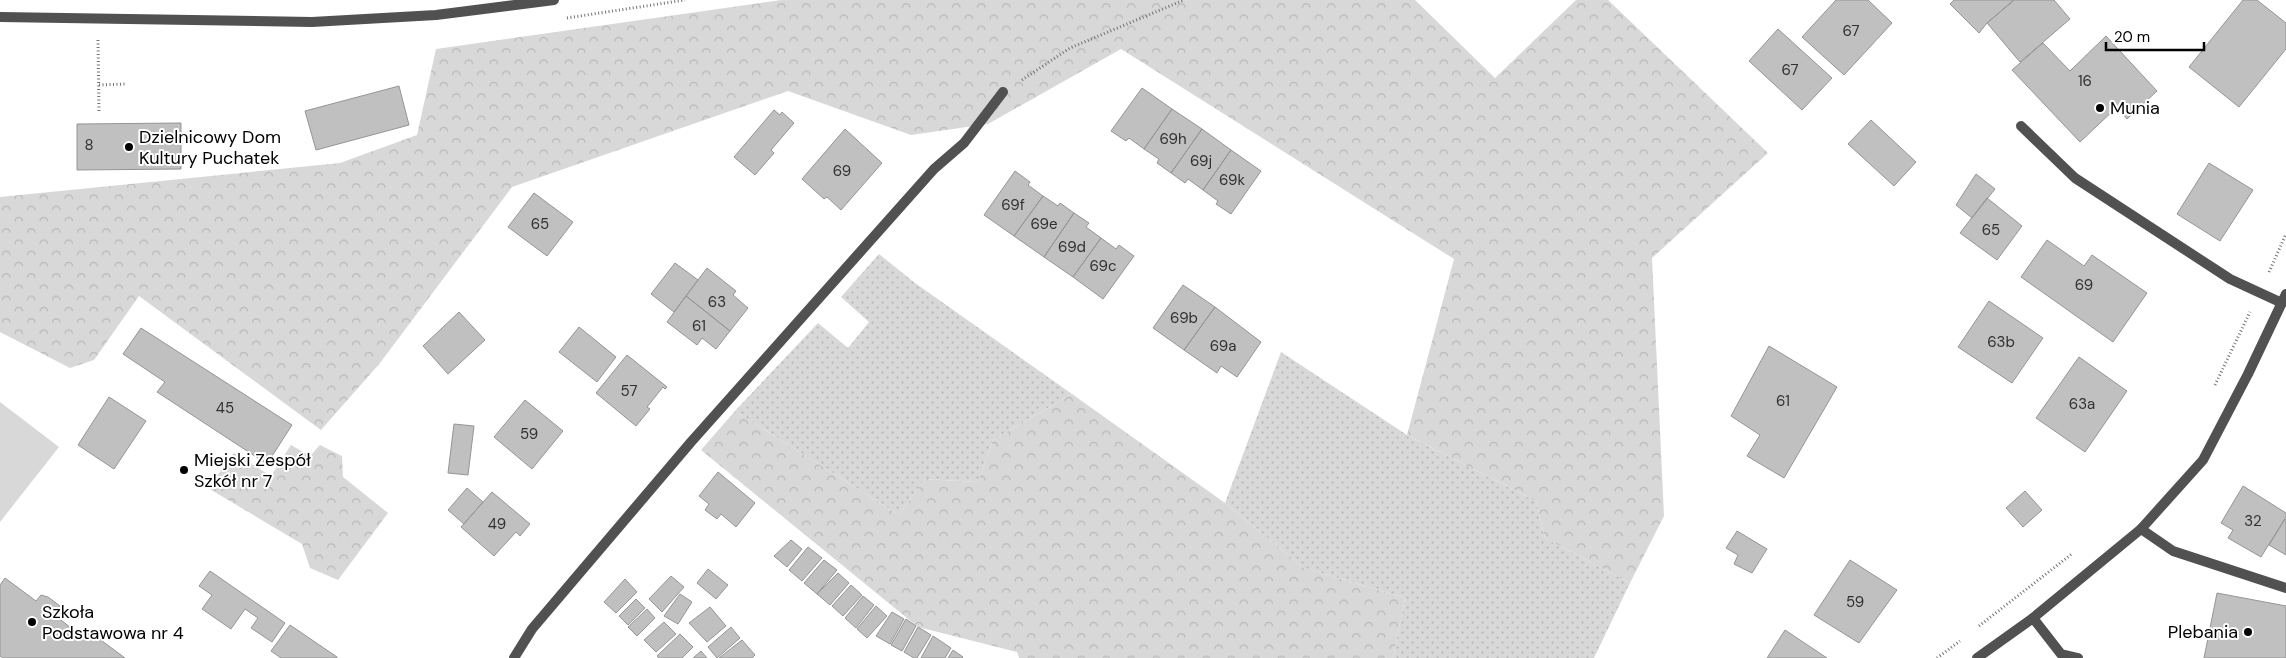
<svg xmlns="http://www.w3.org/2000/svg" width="2286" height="658" font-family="'DM Sans',sans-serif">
  <defs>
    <pattern id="grass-dots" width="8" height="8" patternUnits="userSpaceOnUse" patternTransform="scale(1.25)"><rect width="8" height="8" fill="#d8d8d8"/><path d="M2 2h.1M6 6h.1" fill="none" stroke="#b8b8b8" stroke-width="1.8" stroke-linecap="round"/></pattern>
    <pattern id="forest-crowns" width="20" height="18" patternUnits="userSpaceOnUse" patternTransform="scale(1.25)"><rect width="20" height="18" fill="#d8d8d8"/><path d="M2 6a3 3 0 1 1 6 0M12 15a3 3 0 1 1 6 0" fill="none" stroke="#b8b8b8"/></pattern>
  </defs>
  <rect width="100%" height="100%" fill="#fff"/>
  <!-- grass -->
  <path fill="url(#grass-dots)" d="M 879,254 L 915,283 L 1072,394 L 993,440 L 978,482 L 925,479 L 899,515 L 735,411 L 818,323 L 848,348 L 869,322 L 841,297 Z
    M 1281,352 L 1407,435 L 1536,501 L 1545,538 L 1630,583 L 1594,658 L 1393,658 L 1405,598 L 1304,568 L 1225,503 Z"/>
  <!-- forest -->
  <path fill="url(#forest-crowns)" d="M 781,0 L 1415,0 L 1495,78 L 1576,0 L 1608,0 L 1768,153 L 1652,258 L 1664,516 L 1630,583 L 1545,538 L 1536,501 L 1407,435 L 1454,259 L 1121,49 L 988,124 L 911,135 L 788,91 L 512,187 L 380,363 L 321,430 L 139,296 L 94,360 L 70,368 L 0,332 L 0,197 L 340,163 L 417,135 L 436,49 Z
    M 1072,394 L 1225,503 L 1304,568 L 1405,598 L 1393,658 L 1019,658 L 1017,652 L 918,627 L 701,450 L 735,411 L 899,515 L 925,479 L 978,482 L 993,440 Z
    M 291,445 L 310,456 L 320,445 L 342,456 L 343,477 L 388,513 L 338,580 L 310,568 L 302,544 L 208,488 L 234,453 L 271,476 Z"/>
  <!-- pitch -->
  <path fill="#d8d8d8" d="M 0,402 L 59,447 L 0,522 Z"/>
  <!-- building -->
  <path fill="#c0c0c0" stroke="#959595" d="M 1836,0 L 1868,0 L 1892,23 L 1844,75 L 1802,37 Z
    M 1954,0 L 2014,0 L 1987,23 L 1979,33 L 1950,4 Z
    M 2014,0 L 2054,0 L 2070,19 L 2020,62 L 1987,23 Z
    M 2243,0 L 2257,0 L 2286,23 L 2286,49 L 2239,107 L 2189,67 Z
    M 1778,29 L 1832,78 L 1802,110 L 1749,61 Z
    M 2106,36 L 2157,91 L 2127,119 L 2117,107 L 2080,142 L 2012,70 L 2043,43 L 2070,71 Z
    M 399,86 L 409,125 L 316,150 L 305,111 Z
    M 1142,88 L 1172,109 L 1144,149 L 1129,138 L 1126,141 L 1111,131 Z
    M 1172,109 L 1202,129 L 1171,173 L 1157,163 L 1159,159 L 1144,149 Z
    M 774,110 L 780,115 L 782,112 L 794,123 L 771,150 L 774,153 L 755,175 L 734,157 Z
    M 1871,120 L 1916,162 L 1894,186 L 1848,144 Z
    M 181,123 L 181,169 L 77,170 L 77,124 Z
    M 845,129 L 882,163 L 841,210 L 827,197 L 824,199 L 802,179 Z
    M 1202,129 L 1231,150 L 1203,190 L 1188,179 L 1185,183 L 1171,173 Z
    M 1231,150 L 1261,171 L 1231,214 L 1216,204 L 1218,201 L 1203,190 Z
    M 2209,163 L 2253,190 L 2220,241 L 2177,214 Z
    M 1015,171 L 1030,182 L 1028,185 L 1043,196 L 1014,236 L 984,215 Z
    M 1976,174 L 1995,189 L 1972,218 L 1956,205 Z
    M 534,193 L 573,222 L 547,256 L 508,227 Z
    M 1043,196 L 1058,206 L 1060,203 L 1074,213 L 1044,257 L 1014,236 Z
    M 1987,198 L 2022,226 L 1997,260 L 1960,233 Z
    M 1074,213 L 1089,223 L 1086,227 L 1101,238 L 1073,277 L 1044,257 Z
    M 1101,238 L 1116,249 L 1119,245 L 1134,256 L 1103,299 L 1073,277 Z
    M 2047,240 L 2084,266 L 2092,255 L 2147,293 L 2113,342 L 2021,277 Z
    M 675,263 L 698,280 L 674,312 L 651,294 Z
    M 707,268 L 736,291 L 733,295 L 748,308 L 730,331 L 686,296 Z
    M 1183,285 L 1215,307 L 1184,350 L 1153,328 Z
    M 686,296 L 730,331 L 716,349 L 702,338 L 697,345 L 667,322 Z
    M 1989,301 L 2043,338 L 2012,383 L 1958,347 Z
    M 1215,307 L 1261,342 L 1237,377 L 1221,366 L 1217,373 L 1184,350 Z
    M 459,312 L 485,340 L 448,374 L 423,346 Z
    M 579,327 L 616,357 L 597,382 L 559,352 Z
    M 141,328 L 292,425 L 267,464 L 157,392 L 165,382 L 123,354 Z
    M 1769,346 L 1837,387 L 1784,478 L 1747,456 L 1760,435 L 1731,416 Z
    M 627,355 L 667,387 L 665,389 L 663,387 L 647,407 L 650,409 L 636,426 L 596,393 Z
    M 2079,357 L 2127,391 L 2085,452 L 2036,418 Z
    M 109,397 L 146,421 L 114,469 L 78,445 Z
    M 525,400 L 563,431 L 532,469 L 494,437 Z
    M 454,424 L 474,426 L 468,475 L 448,473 Z
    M 718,472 L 755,503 L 736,527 L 721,514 L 717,519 L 705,510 L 709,504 L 699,496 Z
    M 2243,486 L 2286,513 L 2286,517 L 2261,557 L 2228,538 L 2233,530 L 2221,523 Z
    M 467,488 L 483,502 L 464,524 L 448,510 Z
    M 2025,491 L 2042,510 L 2023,527 L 2006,508 Z
    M 492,492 L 530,524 L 520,536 L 516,532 L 494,556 L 461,527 Z
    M 2285,519 L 2286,520 L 2286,555 L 2269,545 Z
    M 1737,531 L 1767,549 L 1752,573 L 1734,564 L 1738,555 L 1726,548 Z
    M 791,540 L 802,549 L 787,567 L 774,556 Z
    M 808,547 L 822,558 L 802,581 L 789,570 Z
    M 824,560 L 837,570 L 817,594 L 804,583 Z
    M 1850,560 L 1897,590 L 1859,643 L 1814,615 Z
    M 708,569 L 728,585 L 716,599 L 697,583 Z
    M 210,571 L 285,623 L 272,642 L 251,628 L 258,618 L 245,609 L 231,629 L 202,609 L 212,595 L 199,586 Z
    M 838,573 L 849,583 L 830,605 L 817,594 Z
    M 671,576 L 684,587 L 662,612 L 649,599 Z
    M 5,578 L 36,601 L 41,595 L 48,597 L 60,606 L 61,609 L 56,616 L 81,636 L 86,629 L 125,658 L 3,658 L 0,656 L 0,585 Z
    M 625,579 L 637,592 L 616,613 L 604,602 Z
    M 851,585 L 862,595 L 843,616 L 832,606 Z
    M 2217,593 L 2286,606 L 2286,658 L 2204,658 Z
    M 680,594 L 692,602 L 678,624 L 664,616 Z
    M 863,596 L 874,605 L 856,628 L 845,618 Z
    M 636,599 L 645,608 L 628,625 L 619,616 Z
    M 876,606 L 887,616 L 867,638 L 857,629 Z
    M 710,607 L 726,626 L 707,642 L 689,623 Z
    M 647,609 L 655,618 L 637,636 L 628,627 Z
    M 892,612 L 904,619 L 890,644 L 876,636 Z
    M 906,619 L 916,626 L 902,651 L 891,645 Z
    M 664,622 L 676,634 L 656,652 L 644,640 Z
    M 290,625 L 337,657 L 337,658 L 281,658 L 271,651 Z
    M 731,627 L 740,638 L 717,658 L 708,647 Z
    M 918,627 L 931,635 L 917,658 L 914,658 L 904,652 Z
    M 1785,630 L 1827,658 L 1767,658 Z
    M 680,634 L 693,647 L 682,658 L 659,658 L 657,656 Z
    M 933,636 L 951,648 L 945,658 L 921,658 Z
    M 742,640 L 755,655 L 752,658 L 719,658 Z
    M 953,650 L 963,657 L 962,658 L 948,658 Z
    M 701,651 L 707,658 L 693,658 Z"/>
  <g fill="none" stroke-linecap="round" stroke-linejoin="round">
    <!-- path -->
    <path stroke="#737373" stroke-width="3" stroke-dasharray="1 2.5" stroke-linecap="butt" d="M 567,18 L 685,0
      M 98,40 L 99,111
      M 1022,80 L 1070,48 L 1184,0
      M 99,85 L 125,84
      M 2269,272 L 2286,234
      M 2215,385 L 2250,312
      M 1979,626 L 2073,553
      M 1937,658 L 1960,641"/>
    <!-- service -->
    <path stroke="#515151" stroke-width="10" d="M 2021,126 L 2075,178 L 2230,279 L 2282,303
      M 2141,529 L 2173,551 L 2286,588
      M 2033,618 L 2061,654 L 2078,658
      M 514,658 L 532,629 L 691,442 L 934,169 L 964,143 L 1003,92"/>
    <!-- minor -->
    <path stroke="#515151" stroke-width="10" d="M 1977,658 L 2033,618 L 2141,529 L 2203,460 L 2248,374 L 2286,294"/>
    <!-- tertiary -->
    <path stroke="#515151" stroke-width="10" d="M 0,17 L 312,22 L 436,15 L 554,0"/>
  </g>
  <!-- markers -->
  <g fill="#000" stroke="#fff" stroke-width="2">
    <circle cx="2100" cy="108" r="5"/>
    <circle cx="129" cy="147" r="5"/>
    <circle cx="184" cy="470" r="5"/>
    <circle cx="32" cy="622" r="5"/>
    <circle cx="2248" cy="632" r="5"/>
  </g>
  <g text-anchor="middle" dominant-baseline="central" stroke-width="4" stroke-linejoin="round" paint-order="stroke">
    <!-- number labels -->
    <g font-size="15" fill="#303030">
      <text x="1851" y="31">67</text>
      <text x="1790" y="70">67</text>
      <text x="2085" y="81">16</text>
      <text x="1173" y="139">69h</text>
      <text x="89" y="145">8</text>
      <text x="1201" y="161">69j</text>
      <text x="842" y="171">69</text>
      <text x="1232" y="180">69k</text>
      <text x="1013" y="205">69f</text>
      <text x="540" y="224">65</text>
      <text x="1044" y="224">69e</text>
      <text x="1991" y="230">65</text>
      <text x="1072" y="247">69d</text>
      <text x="1103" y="266">69c</text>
      <text x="2084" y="285">69</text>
      <text x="717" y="302">63</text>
      <text x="1184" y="318">69b</text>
      <text x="699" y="326">61</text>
      <text x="2001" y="342">63b</text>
      <text x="1223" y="346">69a</text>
      <text x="629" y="391">57</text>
      <text x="1783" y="401">61</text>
      <text x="2082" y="404">63a</text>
      <text x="225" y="408">45</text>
      <text x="529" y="434">59</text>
      <text x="2253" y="521">32</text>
      <text x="497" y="524">49</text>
      <text x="1855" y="602">59</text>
    </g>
    <!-- poi labels -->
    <g font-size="18" fill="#000" stroke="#fff" text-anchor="start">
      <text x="2110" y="108">Munia</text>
      <text x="139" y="137">Dzielnicowy Dom<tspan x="139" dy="21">Kultury Puchatek</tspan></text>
      <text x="194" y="460">Miejski Zespół<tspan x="194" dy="21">Szkół nr 7</tspan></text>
      <text x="42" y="612">Szkoła<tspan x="42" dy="21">Podstawowa nr 4</tspan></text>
      <text x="2238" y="632" text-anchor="end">Plebania</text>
    </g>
  </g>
  <!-- scale -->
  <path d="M2106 42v8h98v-8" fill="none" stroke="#000000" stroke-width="2.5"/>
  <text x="2114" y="42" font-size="15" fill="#000000" stroke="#ffffff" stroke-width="4" paint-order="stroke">20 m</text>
</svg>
